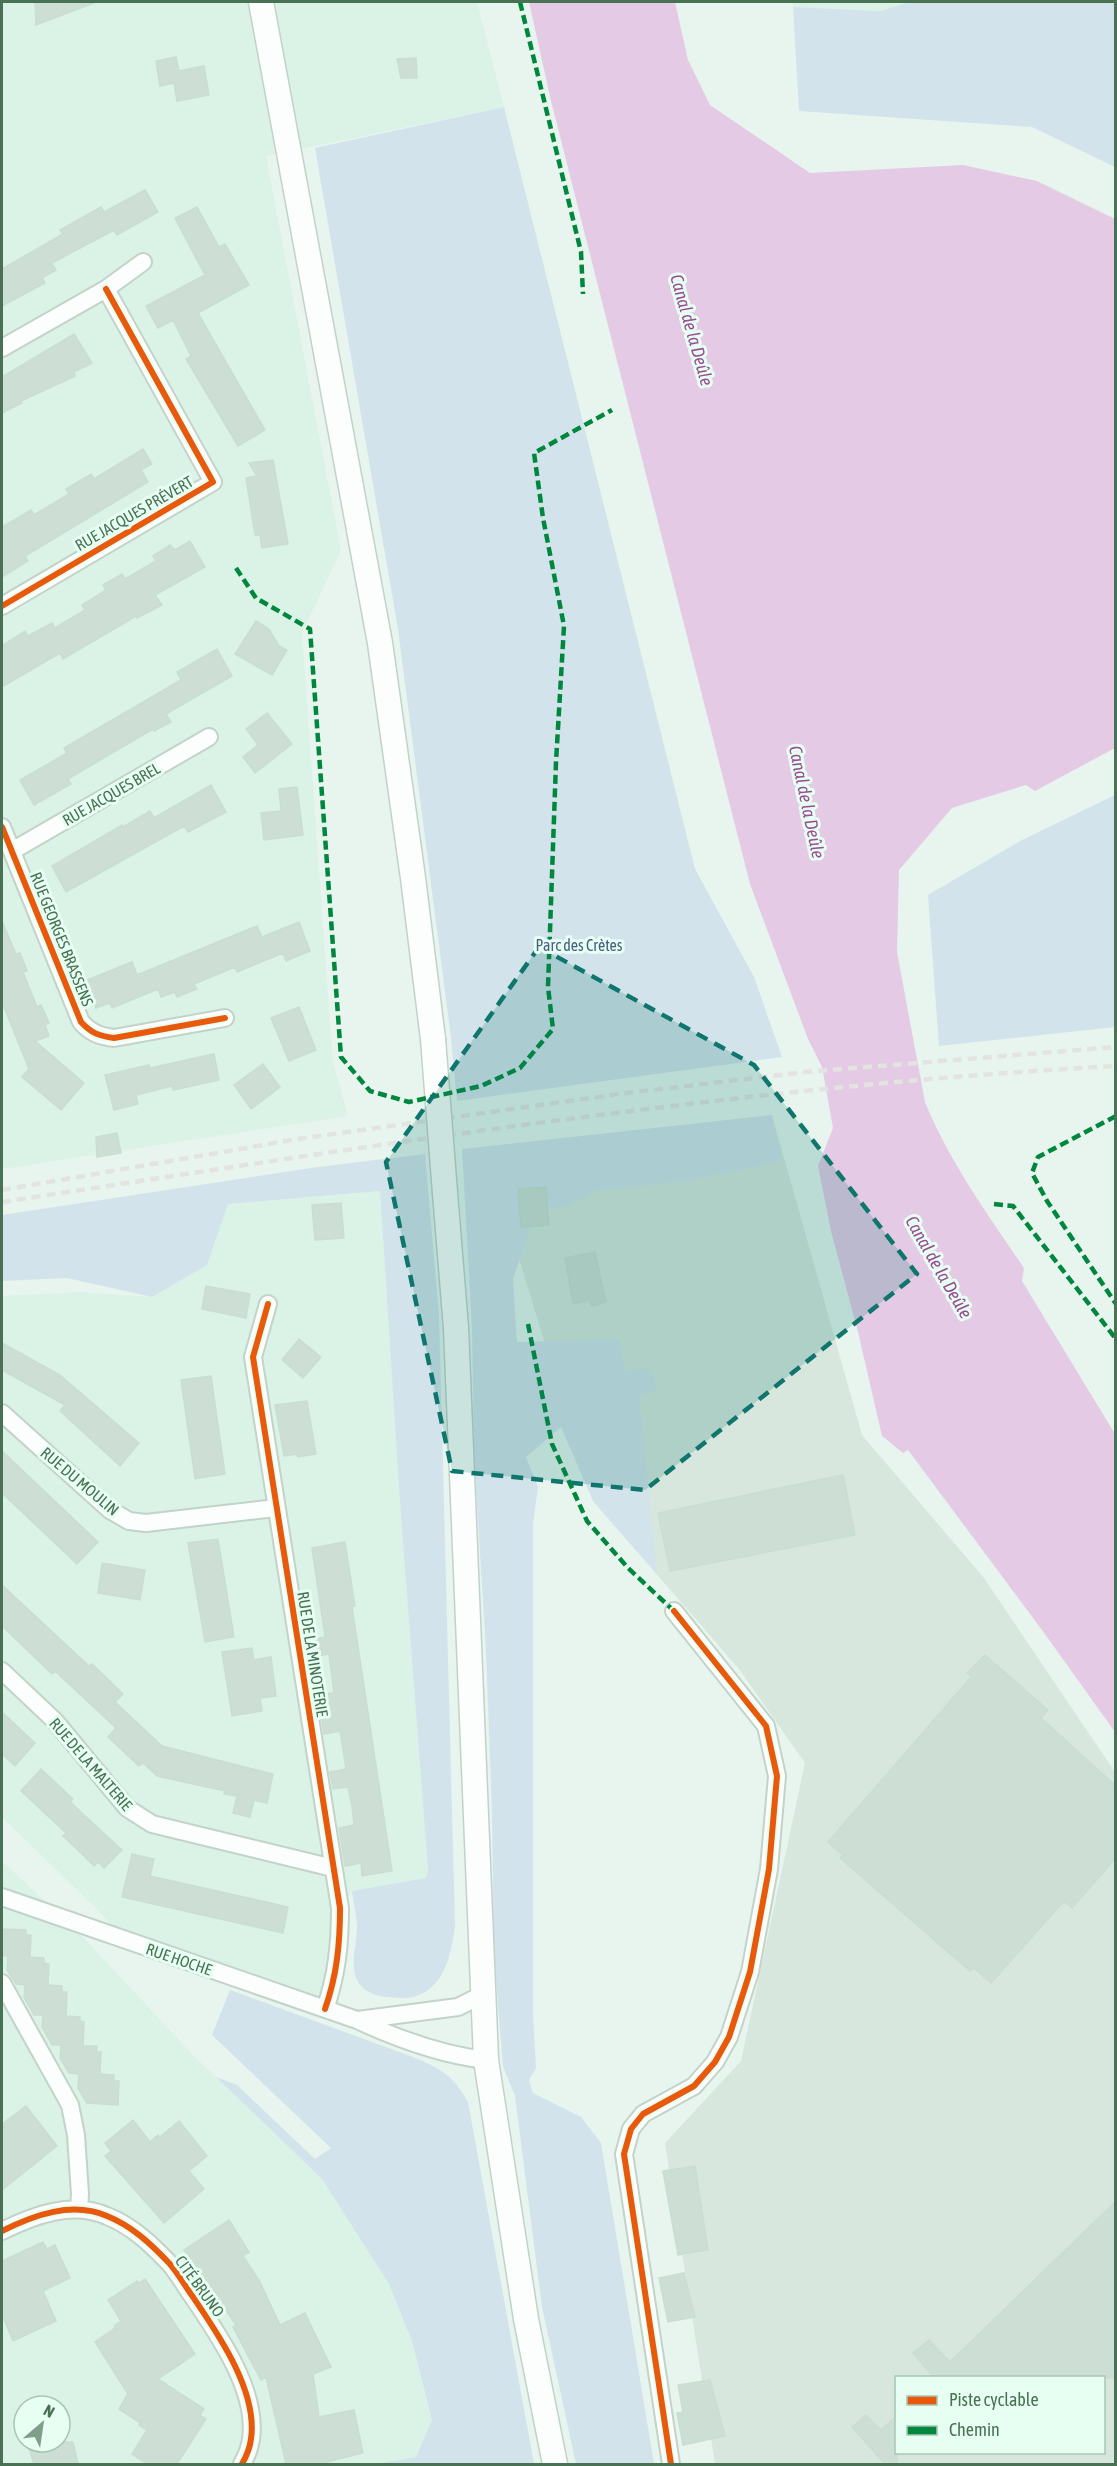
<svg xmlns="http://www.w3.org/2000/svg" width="1117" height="2466" font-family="'Asap Condensed',sans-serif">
  <rect width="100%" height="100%" fill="#e7f5ee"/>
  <!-- residential -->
  <path fill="#daf3e6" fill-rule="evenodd" d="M 2,2 L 477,2 L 504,107 L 266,156 L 341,550 L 302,633 L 333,1063 L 348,1116 L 2,1169 Z
    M 793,2 L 910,2 L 880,11 L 793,7 Z
    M 380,1191 L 400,1502 L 428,1870 L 426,1878 L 352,1891 L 340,1909 L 325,2009 L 120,1938 L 101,1913 L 2,1817 L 2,1296 L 78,1292 L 152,1297 L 207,1265 L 228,1204 Z
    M 2,1861 L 79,1933 L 193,2055 L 322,2179 L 389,2284 L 412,2341 L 432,2420 L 416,2457 L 375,2464 L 2,2464 ZM 24,2406 L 60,2406 L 60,2442 L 24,2442 Z"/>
  <!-- industrial -->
  <path fill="#d8e7de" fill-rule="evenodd" d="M 772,1115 L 862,1435 L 984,1578 L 1115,1772 L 1115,2464 L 715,2464 L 665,2143 L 741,2061 L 805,1763 L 739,1669 L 593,1501 L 485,1147 ZM 896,2378 L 1104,2378 L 1104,2452 L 896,2452 Z"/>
  <!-- green -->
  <path fill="#d2e3eb" d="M 910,2 L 1115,2 L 1115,167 L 1032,127 L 799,111 L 793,7 L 880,11 Z
    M 504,107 L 695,869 L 754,977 L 782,1057 L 457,1101 L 451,1038 L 398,629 L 315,148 Z
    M 1115,795 L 1115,1027 L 939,1046 L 928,895 L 1022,840 Z
    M 772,1115 L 782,1161 L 686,1181 L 594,1191 L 568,1206 L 548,1208 L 546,1187 L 518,1189 L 521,1227 L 531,1226 L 513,1279 L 517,1342 L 619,1339 L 625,1371 L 645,1368 L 655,1379 L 656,1391 L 639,1395 L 657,1574 L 593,1501 L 561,1427 L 526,1457 L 538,1487 L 533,1524 L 533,2015 L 536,2068 L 529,2080 L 533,2093 L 581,2117 L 601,2143 L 654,2464 L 576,2464 L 542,2307 L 515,2096 L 503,2066 L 494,1953 L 492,1812 L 486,1650 L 474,1456 L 472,1327 L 462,1149 Z
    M 425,1154 L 439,1315 L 455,1925 C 451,1955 445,1991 409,1998 C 402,1999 393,1997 386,1997 C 376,1996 363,1991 358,1982 C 349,1967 357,1944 357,1927 C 357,1915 353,1903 352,1891 L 426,1878 L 428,1870 L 400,1502 L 380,1191 L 228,1204 L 207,1265 L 152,1297 L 67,1278 L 2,1281 L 2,1215 L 318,1167 Z
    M 230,1990 L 413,2057 C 441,2069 452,2074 468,2102 L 534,2464 L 375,2464 L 416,2457 L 432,2420 L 412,2341 L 389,2284 L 322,2179 L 216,2077 L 237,2085 L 315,2159 L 331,2148 L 212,2035 Z"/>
  <!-- water -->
  <path fill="#e5cae5" d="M 529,2 L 675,2 L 688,60 L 710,105 L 810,173 L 963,165 L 1037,181 L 1115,219 L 1115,748 L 1035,791 L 1026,785 L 952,808 L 899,870 L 897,952 L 925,1102 C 949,1161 988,1215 1024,1268 L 1022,1281 L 1115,1434 L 1115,1732 L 1042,1630 L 908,1450 L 903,1453 L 882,1436 L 858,1332 L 831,1231 L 818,1166 L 833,1128 L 822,1067 L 808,1039 L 750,884 L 551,101 Z"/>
  <!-- building -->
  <path fill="#cdded4" stroke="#c9ded1" stroke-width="1.5" d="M 35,2 L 94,2 L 94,3 L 36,25 Z
    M 176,57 L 179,71 L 204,66 L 209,95 L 177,101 L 174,83 L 160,86 L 156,61 Z
    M 416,58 L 417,78 L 401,78 L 397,59 Z
    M 145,190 L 158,212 L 117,235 L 114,230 L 52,263 L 56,270 L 42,278 L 45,283 L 2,306 L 2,269 L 63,234 L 60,230 L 101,207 L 104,212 Z
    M 197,207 L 219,247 L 225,244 L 249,285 L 198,313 L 265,430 L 238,446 L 186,359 L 191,356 L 173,320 L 158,328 L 146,306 L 205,275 L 175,218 Z
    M 74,334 L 92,363 L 74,372 L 75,376 L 21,401 L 22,403 L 2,413 L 2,377 Z
    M 143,449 L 152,464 L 141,470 L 148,482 L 25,556 L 28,561 L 2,577 L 2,527 L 31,510 L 34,515 L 69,494 L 66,489 L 91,474 L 94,479 Z
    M 273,460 L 288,544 L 262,548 L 260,535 L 255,535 L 246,478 L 257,476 L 249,463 Z
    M 190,541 L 205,567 L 155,595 L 162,605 L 137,618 L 136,616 L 63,659 L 60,653 L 2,687 L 2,646 L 25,631 L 28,636 L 52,623 L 55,628 L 85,610 L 82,605 L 106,590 L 103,585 L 122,574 L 125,579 L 156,561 L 153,556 L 170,545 L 175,550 Z
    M 256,621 L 269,629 L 279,646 L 287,650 L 272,675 L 235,654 Z
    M 217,649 L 232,676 L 166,714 L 171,722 L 154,731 L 153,729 L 68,779 L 71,784 L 34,805 L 20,780 L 67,753 L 64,748 L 181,680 L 177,672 Z
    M 267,713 L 292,744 L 255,773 L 243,757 L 258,745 L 246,729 Z
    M 211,785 L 226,812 L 188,832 L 184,826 L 66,892 L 52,866 L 122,825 L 123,827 L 150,811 L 154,818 Z
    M 297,787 L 303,835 L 264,840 L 261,813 L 281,811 L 279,789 Z
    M 2,921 L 16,954 L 20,953 L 27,971 L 23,972 L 37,1007 L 41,1005 L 49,1023 L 45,1025 L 49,1036 L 35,1041 L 84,1083 L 61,1110 L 22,1077 L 29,1069 L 2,1002 Z
    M 299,922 L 310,951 L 286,961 L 283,953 L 237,972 L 235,967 L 194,984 L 197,989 L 177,997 L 175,992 L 161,997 L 158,989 L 112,1008 L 110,1003 L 96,1008 L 85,981 L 132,962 L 137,975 L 257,926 L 262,937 Z
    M 299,1007 L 316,1050 L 289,1061 L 271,1018 Z
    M 214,1054 L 219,1080 L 173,1090 L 172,1086 L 136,1095 L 138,1104 L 114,1110 L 105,1075 L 149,1065 L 150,1068 Z
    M 263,1064 L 280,1087 L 251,1109 L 234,1085 Z
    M 117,1133 L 121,1153 L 97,1157 L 96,1137 Z
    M 546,1187 L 549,1225 L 521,1227 L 518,1189 Z
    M 341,1203 L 344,1238 L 315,1240 L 312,1205 Z
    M 595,1252 L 606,1302 L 592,1306 L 589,1300 L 573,1304 L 565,1258 Z
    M 206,1286 L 250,1294 L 246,1318 L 202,1309 Z
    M 299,1339 L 321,1357 L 303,1378 L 282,1360 Z
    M 2,1343 L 60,1375 L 139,1443 L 120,1466 L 60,1411 L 65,1405 L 2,1370 Z
    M 211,1376 L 225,1474 L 195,1479 L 181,1380 Z
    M 307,1401 L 316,1454 L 298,1457 L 297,1454 L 284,1456 L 275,1405 Z
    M 2,1451 L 98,1542 L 77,1564 L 2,1493 Z
    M 843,1475 L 855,1535 L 670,1571 L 658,1513 Z
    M 218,1539 L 234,1637 L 205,1642 L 188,1543 Z
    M 345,1542 L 355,1606 L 352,1607 L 392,1871 L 362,1876 L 361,1863 L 345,1866 L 339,1828 L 354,1825 L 352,1806 L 348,1787 L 333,1789 L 330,1772 L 346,1769 L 340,1731 L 324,1734 L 318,1695 L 334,1693 L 329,1654 L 312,1657 L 309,1640 L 325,1637 L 312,1548 Z
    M 102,1563 L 145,1570 L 140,1600 L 98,1593 Z
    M 2,1585 L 89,1666 L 92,1664 L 123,1694 L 115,1702 L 162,1746 L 273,1774 L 267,1803 L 254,1800 L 250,1817 L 233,1813 L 237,1796 L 224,1794 L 225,1791 L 157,1776 L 143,1763 L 139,1766 L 108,1737 L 116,1728 L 55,1671 L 52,1674 L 2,1626 Z
    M 252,1648 L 254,1660 L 271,1657 L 276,1696 L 260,1698 L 262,1711 L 232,1716 L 222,1652 Z
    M 985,1655 L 1048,1710 L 1041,1718 L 1116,1786 L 1116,1858 L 1072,1908 L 1064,1901 L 991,1983 L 974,1968 L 970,1971 L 840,1858 L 843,1855 L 828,1842 L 972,1676 L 967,1673 Z
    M 2,1712 L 35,1743 L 15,1766 L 2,1754 Z
    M 41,1769 L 73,1799 L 70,1802 L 122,1850 L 104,1868 L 98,1862 L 94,1866 L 79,1851 L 63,1836 L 66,1833 L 21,1791 Z
    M 132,1854 L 154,1859 L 150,1876 L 288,1907 L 283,1933 L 122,1897 Z
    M 2,1929 L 26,1930 L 26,1935 L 31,1935 L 30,1957 L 44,1958 L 44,1963 L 49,1964 L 48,1985 L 62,1986 L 62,1992 L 67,1992 L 66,2016 L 80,2017 L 80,2021 L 84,2022 L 83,2046 L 97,2046 L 96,2052 L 101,2052 L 100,2074 L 114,2075 L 114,2081 L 119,2081 L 118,2105 L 87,2103 L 78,2088 L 79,2074 L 69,2073 L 60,2058 L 61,2045 L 52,2045 L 42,2027 L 43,2015 L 34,2015 L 24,1997 L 25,1985 L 16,1984 L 7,1970 L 8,1956 L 2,1956 Z
    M 26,2106 L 57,2146 L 2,2190 L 2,2124 Z
    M 133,2120 L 150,2142 L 158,2135 L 160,2137 L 179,2121 L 207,2156 L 189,2171 L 204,2189 L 164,2223 L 105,2156 L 111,2151 L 105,2143 Z
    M 695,2166 L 708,2250 L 678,2255 L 663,2171 Z
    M 1116,2201 L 1116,2378 L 934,2378 L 913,2353 L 929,2340 L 950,2362 Z
    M 229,2220 L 249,2252 L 243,2256 L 259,2280 L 280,2325 L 305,2313 L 331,2367 L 313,2374 L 319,2417 L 354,2410 L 363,2453 L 319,2464 L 286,2464 L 266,2377 L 261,2380 L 233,2327 L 236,2325 L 184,2250 Z
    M 43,2242 L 47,2249 L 55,2245 L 70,2278 L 43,2291 L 56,2321 L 13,2341 L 2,2315 L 2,2261 Z
    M 684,2273 L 695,2317 L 668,2322 L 659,2278 Z
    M 145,2279 L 195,2354 L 158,2379 L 204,2409 L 200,2415 L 206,2419 L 177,2464 L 147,2464 L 132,2454 L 147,2430 L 139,2425 L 140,2423 L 119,2409 L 128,2394 L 95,2342 L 115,2328 L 114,2326 L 121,2321 L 108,2300 L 137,2281 L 139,2283 Z
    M 710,2380 L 725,2436 L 683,2445 L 677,2413 L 683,2412 L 678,2385 Z
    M 866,2415 L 881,2430 L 897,2415 L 897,2464 L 885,2464 L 852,2427 Z
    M 27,2442 L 73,2442 L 78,2464 L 34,2464 Z"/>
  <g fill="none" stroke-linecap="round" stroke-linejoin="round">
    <!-- street casing -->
    <g stroke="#c2d3c9" stroke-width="20">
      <path id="street" d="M 2,348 L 106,289 L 143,262
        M 2,606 L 213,482 L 106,289
        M 2,827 L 81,1022 C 91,1033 99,1036 114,1038 L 225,1018
        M 12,851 L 209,737
        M 268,1304 L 253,1357 L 340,1908 C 340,1944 337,1975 325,2009
        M 2,1413 L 110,1510 L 129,1521 L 146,1523 L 276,1508
        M 2,1671 L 55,1721 L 127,1808 L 152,1824 L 333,1868
        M 2,1897 L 357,2020 C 398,2039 441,2055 486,2060
        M 2,1983 L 70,2105 L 76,2135 L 80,2194 L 79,2209
        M 358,2020 L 458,2007 L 482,1995
        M 2,2231 C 34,2215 72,2201 107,2216 C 132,2226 151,2244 169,2263 C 178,2273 185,2286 193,2297 C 218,2334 258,2391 251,2439 C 250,2447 246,2457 242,2464
        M 671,2464 L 624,2154 L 631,2129 L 643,2114 L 694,2086 L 715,2062 L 729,2037 L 750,1972 L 769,1869 L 777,1776 L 766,1726 L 674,1611"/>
    </g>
    <!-- secondary casing -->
    <g stroke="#c1d3c8" stroke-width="27">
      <path id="secondary" d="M 261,2 L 380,643 L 413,878 L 433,1039
        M 445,1193 L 456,1328 L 486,2060 L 526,2319 L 555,2464"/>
    </g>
    <!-- street -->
    <use href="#street" stroke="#fbfefc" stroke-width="16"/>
    <!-- secondary -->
    <use href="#secondary" stroke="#fbfefc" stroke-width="24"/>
    <!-- rail -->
    <path stroke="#e3e3e0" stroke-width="4.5" stroke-dasharray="9 6" stroke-linecap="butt" d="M 2,1190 L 298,1139 L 626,1093 L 805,1072 L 1116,1047
      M 2,1202 C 371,1146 742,1086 1116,1066"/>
    <!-- secondary-bridge casing -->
    <g stroke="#c1d3c8" stroke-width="27" stroke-linecap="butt">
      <path id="secondary-bridge" d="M 433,1039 L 445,1193"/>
    </g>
    <!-- secondary-bridge -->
    <use href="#secondary-bridge" stroke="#fbfefc" stroke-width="24"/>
    <!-- quiet -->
    <path stroke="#00873e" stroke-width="4.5" stroke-dasharray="9 4.5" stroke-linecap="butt" d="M 520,2 L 581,252 L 583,294
      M 236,568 L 256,598 L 310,629 L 341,1057 L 370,1091 L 409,1102 L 481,1086 L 520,1068 L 553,1029 L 548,987 L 556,762 L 564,626 L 543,518 L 534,453 L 612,410
      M 1116,1116 L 1038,1157 L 1032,1173 L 1047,1201 L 1116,1304
      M 994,1204 L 1013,1206 L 1116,1339
      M 528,1324 L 552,1444 L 587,1521 L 628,1568 L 674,1611"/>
    <!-- cycleway casing -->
    <g stroke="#e7fef3" stroke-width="10">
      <path id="cycleway" d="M 2,606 L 213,482 L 106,289
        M 2,827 L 81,1022 C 91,1033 99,1036 114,1038 L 225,1018
        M 268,1304 L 253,1357 L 340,1908 C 340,1944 337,1975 325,2009
        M 2,2231 C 34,2215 72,2201 107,2216 C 132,2226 151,2244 169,2263 C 178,2273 185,2286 193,2297 C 218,2334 258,2391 251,2439 C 250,2447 246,2457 242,2464
        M 671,2464 L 624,2154 L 631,2129 L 643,2114 L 694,2086 L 715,2062 L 729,2037 L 750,1972 L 769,1869 L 777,1776 L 766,1726 L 674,1611"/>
    </g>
    <!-- cycleway -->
    <use href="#cycleway" stroke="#e8590c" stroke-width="6"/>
  </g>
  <!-- marked area -->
  <path fill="#0f766e" fill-opacity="0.2" stroke="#0f766e" stroke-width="4.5" stroke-dasharray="12 8" stroke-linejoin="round" d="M 539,947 L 754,1065 L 917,1274 L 645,1490 L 452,1471 L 386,1162 Z"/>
  <g text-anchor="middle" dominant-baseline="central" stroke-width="6" stroke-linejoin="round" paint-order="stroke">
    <!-- street labels -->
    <g font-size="16" fill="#497154" stroke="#e7fef3">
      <text transform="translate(134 513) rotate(-30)">RUE JACQUES PRÉVERT</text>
      <text transform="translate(111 794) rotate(-30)">RUE JACQUES BREL</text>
      <text transform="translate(62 939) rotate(68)">RUE GEORGES BRASSENS</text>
      <text transform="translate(80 1481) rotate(40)">RUE DU MOULIN</text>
      <text transform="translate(313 1654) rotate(81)">RUE DE LA MINOTERIE</text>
      <text transform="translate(91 1764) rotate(49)">RUE DE LA MALTERIE</text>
      <text transform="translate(179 1959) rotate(19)">RUE HOCHE</text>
      <text transform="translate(200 2286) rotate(54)">CITÉ BRUNO</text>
    </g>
    <!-- park labels -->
    <g font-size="16" fill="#475d82" stroke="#e7fef3">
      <text x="579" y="945">Parc des Crètes</text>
    </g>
    <!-- water labels -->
    <g font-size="18" font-style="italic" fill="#994c92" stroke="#e7fef3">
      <text transform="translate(692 330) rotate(74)">Canal de la Deûle</text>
      <text transform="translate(807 802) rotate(78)">Canal de la Deûle</text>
      <text transform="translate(939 1267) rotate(60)">Canal de la Deûle</text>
    </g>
  </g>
  <!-- border -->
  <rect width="1117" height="2466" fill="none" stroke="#497154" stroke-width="6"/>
  <!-- legend -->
  <rect x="895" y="2376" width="210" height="78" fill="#e7fef3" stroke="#a8c6b3" stroke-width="1.5"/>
  <rect x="907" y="2396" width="30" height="9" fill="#e8590c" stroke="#a8c6b3" stroke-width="1.5"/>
  <text x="949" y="2406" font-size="18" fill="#497154">Piste cyclable</text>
  <rect x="907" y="2426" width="30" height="9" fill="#00873e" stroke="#a8c6b3" stroke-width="1.5"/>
  <text x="949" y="2436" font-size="18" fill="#497154">Chemin</text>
  <!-- north arrow -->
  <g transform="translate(42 2424) rotate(29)"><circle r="28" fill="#e7fef3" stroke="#a8c6b3" stroke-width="1.5"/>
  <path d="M0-4.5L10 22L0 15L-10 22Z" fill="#809f8a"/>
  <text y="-9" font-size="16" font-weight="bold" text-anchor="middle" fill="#497154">N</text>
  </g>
</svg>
